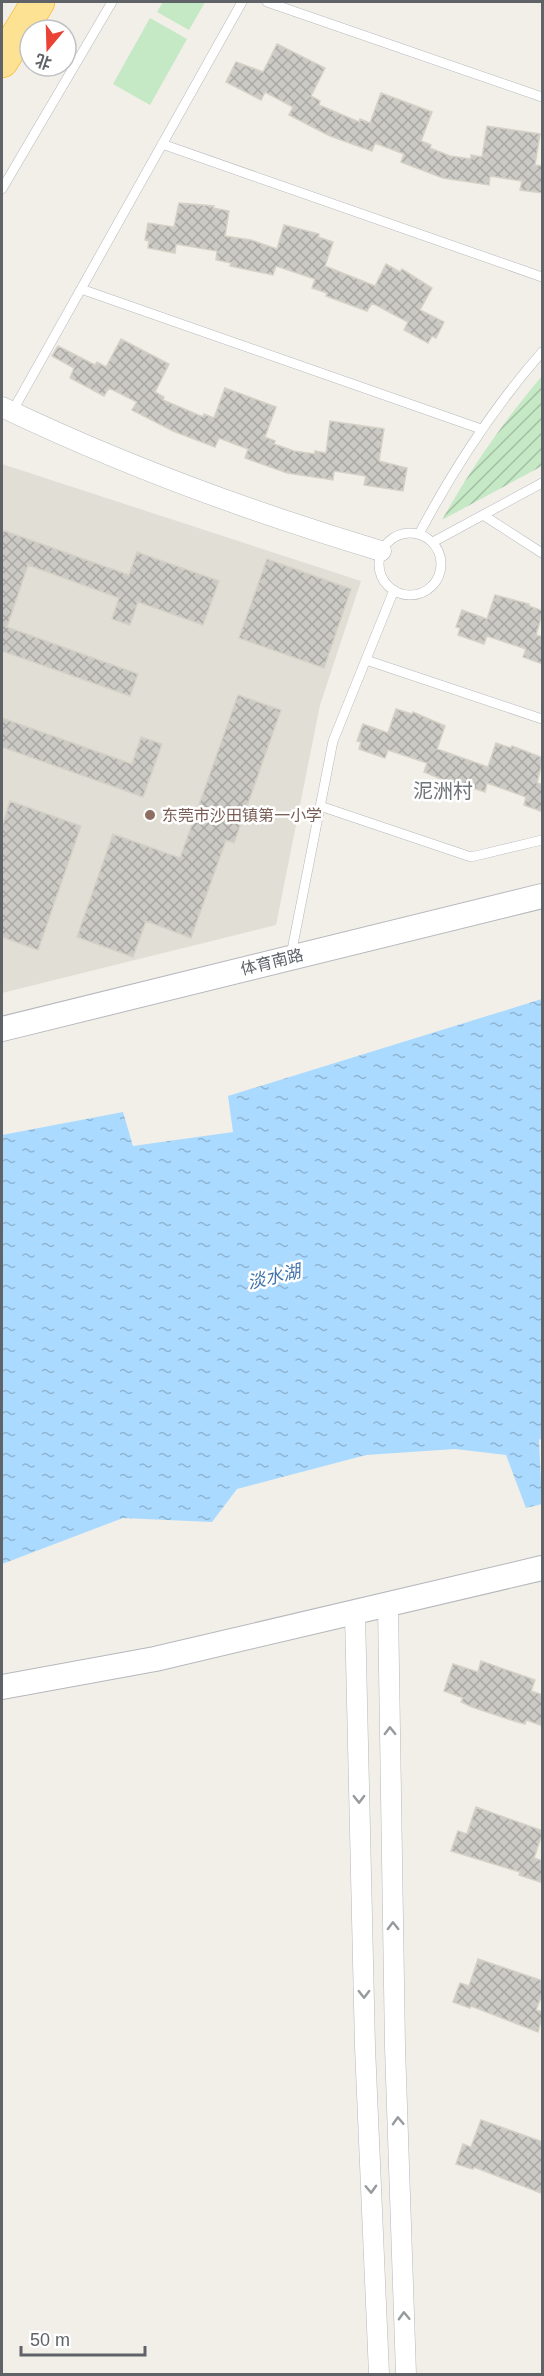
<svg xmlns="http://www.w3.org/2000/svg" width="544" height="2376" font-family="Helvetica,'Noto Sans SC',sans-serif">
  <defs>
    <pattern id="garden-furrows" width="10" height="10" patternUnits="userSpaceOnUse" patternTransform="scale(1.5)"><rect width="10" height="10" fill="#c5e8c5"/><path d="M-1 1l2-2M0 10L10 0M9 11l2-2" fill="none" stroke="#a3c0a4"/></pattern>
    <pattern id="water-ripples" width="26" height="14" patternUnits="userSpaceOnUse" patternTransform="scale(1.5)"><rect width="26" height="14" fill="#aadaff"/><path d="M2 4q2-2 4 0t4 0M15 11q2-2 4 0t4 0" fill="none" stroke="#8eb4d2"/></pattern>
    <pattern id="building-cross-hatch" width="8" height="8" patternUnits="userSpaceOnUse" patternTransform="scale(1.5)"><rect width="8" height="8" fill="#cccac5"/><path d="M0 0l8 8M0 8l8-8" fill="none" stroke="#a9a8a4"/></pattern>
  </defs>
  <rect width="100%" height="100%" fill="#f1efe8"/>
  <!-- education -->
  <path fill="#e1ded6" d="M 2,464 L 361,581 L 320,705 L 276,925 L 2,993 Z"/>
  <!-- garden -->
  <path fill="url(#garden-furrows)" d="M 542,376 L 542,466 L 442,520 C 471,468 504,421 542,376 Z"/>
  <!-- pitch -->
  <path fill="#c5e8c5" d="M 163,2 L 205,2 L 189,30 L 157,12 Z
    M 150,18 L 187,39 L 150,105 L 113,84 Z"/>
  <!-- water -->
  <path fill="url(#water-ripples)" d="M 542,999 L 542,1438 L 539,1440 L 542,1504 L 526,1508 L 506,1455 L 455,1449 L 366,1455 L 237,1489 L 212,1522 L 123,1518 L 2,1564 L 2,1135 L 123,1112 L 133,1146 L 233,1132 L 228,1096 Z"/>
  <!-- building -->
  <path fill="url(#building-cross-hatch)" stroke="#d6d1c6" stroke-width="1.5" d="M 277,44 L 325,68 L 311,96 L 320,101 L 319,105 L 359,122 L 360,119 L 370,123 L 381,93 L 432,112 L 421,141 L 431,145 L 430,148 L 450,156 L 471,159 L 471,155 L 482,157 L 487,126 L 540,134 L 535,165 L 543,166 L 543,193 L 520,190 L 522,181 L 490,176 L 489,185 L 443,178 L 401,162 L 404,154 L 375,143 L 372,151 L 330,136 L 289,115 L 293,107 L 265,92 L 261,100 L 226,82 L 236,62 L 263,72 Z
    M 179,203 L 214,206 L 213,208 L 229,211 L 225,236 L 251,240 L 277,249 L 284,225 L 319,234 L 318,237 L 333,242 L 325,266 L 375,286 L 386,264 L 400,272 L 402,269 L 432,288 L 420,310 L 444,322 L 436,338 L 432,336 L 428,343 L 404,330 L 408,322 L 372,303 L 367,311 L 326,296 L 327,293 L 312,288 L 315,279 L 276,266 L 273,275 L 230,266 L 231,263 L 216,260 L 217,251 L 176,244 L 175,253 L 148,248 L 149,241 L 145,240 L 148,223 L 174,227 Z
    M 121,339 L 169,364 L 155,392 L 164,397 L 163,400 L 203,417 L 204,414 L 214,418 L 225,388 L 276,407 L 265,437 L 275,441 L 274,444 L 294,451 L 315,454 L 315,451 L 326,453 L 330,421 L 384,429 L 379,461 L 407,468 L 403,491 L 364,485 L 366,476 L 334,471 L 333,480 L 287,473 L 245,458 L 248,449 L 219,438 L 215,447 L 173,431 L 132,410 L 137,402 L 109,388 L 104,396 L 70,378 L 74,368 L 52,356 L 58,346 L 95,365 L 97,362 L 106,367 Z
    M 2,530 L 129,575 L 137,552 L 219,581 L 203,625 L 138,602 L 130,625 L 112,619 L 119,598 L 28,565 L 7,627 L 138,674 L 130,696 L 2,651 Z
    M 267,559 L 351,589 L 324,668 L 239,638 Z
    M 495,595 L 529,604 L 529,606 L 543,611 L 536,635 L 543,637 L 543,664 L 523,657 L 526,649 L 487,636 L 484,644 L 458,635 L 460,628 L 456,627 L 462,610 L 487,619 Z
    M 238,695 L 281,710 L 234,843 L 226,840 L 191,938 L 146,921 L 133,957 L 77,937 L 113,834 L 180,858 Z
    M 396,709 L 412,714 L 413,712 L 445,726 L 437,749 L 488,767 L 496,743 L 511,748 L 512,746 L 543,758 L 537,783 L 543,785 L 543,812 L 524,805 L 526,797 L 487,783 L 485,792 L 470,787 L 469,790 L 424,772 L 427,763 L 388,750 L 385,758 L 359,749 L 361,742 L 357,741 L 363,724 L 388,733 Z
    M 2,718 L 132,764 L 141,737 L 162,744 L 143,797 L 2,747 Z
    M 10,801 L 81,826 L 38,950 L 2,937 L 2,827 Z
    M 481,1661 L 535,1680 L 531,1691 L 543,1695 L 543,1726 L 526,1720 L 525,1724 L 514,1721 L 472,1707 L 461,1702 L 463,1698 L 444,1691 L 453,1664 L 478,1672 Z
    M 476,1807 L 543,1831 L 534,1858 L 543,1861 L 543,1883 L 519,1875 L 520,1872 L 451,1851 L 458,1831 L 467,1834 Z
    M 478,1959 L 543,1981 L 543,1992 L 536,2010 L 543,2012 L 538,2032 L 471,2006 L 470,2008 L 453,2002 L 460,1983 L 469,1986 Z
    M 481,2120 L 543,2142 L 543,2194 L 474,2167 L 473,2169 L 456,2164 L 463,2144 L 471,2147 Z"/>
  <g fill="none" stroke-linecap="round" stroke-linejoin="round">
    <!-- service casing -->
    <g stroke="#b5b8bc" stroke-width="10">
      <path id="service" d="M 267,2 L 542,97
        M 162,144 L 542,277
        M 2,189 L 112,2
        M 81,289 L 481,429
        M 12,412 L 242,2
        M 483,515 L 542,553
        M379 564a31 31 0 1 1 62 0a31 31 0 1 1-62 0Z
        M 419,534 C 454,468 493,408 542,352
        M 433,542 L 542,483
        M 366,660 L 542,719
        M 320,806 L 471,857 L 542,840
        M 291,955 L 333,741 L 394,590"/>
    </g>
    <!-- minor casing -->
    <g stroke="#b5b8bc" stroke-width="21">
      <path id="minor" d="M 2,407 C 125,466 251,512 381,551
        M 388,1606 L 395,2047 L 406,2374
        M 355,1614 L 365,2047 L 379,2374"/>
    </g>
    <!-- tertiary casing -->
    <g stroke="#b5b8bc" stroke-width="26">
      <path id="tertiary" d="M 2,1029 L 542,896
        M 2,1687 L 155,1659 L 542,1568"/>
    </g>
    <!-- motorway casing -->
    <g stroke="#f9ab00" stroke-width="34">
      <path id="motorway" d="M 2,61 L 38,2"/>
    </g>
    <!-- service -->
    <use href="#service" stroke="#fff" stroke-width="9"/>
    <!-- minor -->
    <use href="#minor" stroke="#fff" stroke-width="20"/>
    <!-- tertiary -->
    <use href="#tertiary" stroke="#fff" stroke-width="24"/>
    <!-- motorway -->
    <use href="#motorway" stroke="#fde293" stroke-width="33"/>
  </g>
  <!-- one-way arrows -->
  <defs><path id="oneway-chevron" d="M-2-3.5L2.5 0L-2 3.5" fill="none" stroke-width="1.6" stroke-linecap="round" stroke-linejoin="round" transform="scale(1.5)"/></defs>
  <g stroke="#979a9d">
    <use href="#oneway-chevron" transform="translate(390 1731) rotate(-91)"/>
    <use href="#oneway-chevron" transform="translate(359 1799) rotate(89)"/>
    <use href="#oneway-chevron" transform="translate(393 1926) rotate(-91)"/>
    <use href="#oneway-chevron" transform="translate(364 1994) rotate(89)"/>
    <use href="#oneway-chevron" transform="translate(398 2121) rotate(-92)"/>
    <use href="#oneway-chevron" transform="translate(371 2189) rotate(88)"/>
    <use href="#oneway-chevron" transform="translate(404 2316) rotate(-92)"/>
  </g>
  <!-- markers -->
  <circle fill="#8d6e63" stroke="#fff" stroke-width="2" cx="150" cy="815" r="6"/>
  <g text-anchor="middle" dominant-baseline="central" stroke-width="5" stroke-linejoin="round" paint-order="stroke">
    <!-- education labels -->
    <g font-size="16" fill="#785e54" stroke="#fff" text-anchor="start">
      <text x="162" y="815">东莞市沙田镇第一小学</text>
    </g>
    <!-- street labels -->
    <g font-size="16" fill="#5f6368" stroke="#fff">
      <text transform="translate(272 962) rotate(-14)">体育南路</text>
    </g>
    <!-- water labels -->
    <g font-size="18" font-style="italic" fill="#4174aa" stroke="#fff">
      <text transform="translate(274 1277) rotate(-13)">淡水湖</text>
    </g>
    <!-- quarter labels -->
    <g font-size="20" fill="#70757a" stroke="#fff">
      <text x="443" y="791">泥洲村</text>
    </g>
  </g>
  <!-- border -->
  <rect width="544" height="2376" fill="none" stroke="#5f6368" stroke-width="6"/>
  <!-- north arrow -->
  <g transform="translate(48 48) rotate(199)"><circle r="28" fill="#ffffff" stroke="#bfc1c3" stroke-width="1.5"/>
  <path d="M0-4.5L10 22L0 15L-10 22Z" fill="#ea4335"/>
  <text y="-9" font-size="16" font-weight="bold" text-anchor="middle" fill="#5f6368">北</text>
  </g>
  <!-- scale -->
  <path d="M21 2346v9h124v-9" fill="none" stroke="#5f6368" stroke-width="3"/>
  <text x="30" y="2346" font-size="18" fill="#5f6368" stroke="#ffffff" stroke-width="4.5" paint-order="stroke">50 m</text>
</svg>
